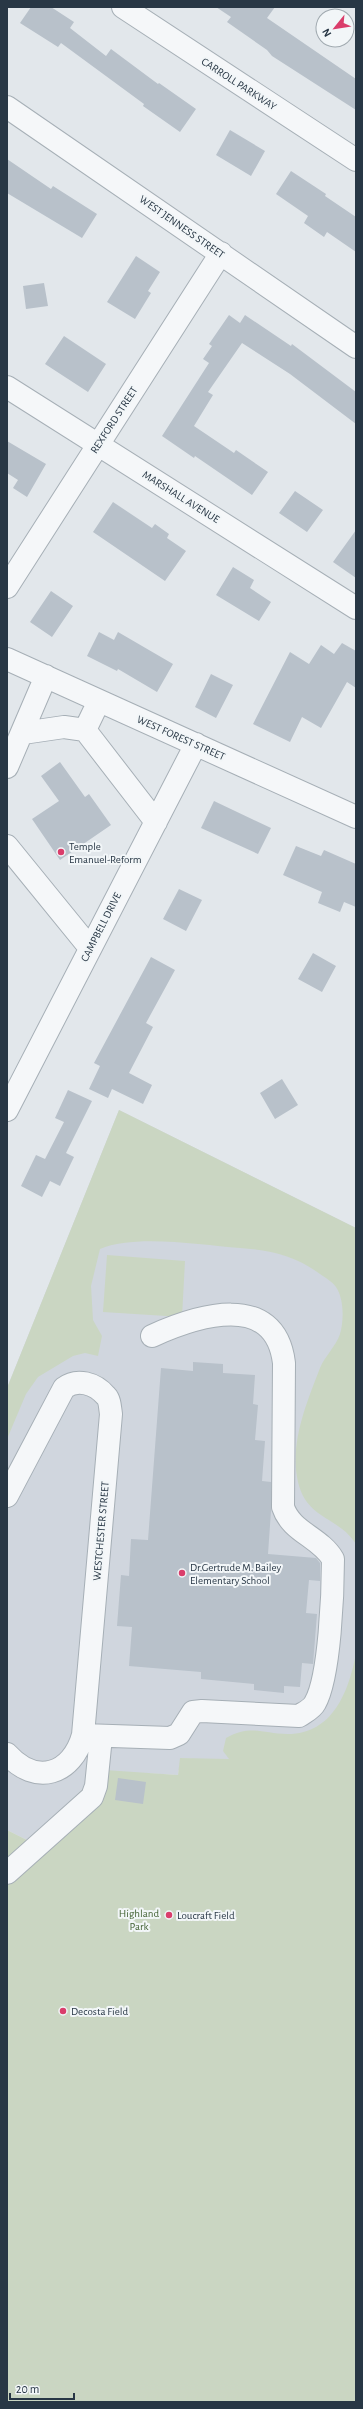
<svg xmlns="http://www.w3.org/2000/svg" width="363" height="2409" font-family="'Alegreya Sans',sans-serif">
  <rect width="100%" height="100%" fill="#e2e7eb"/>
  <!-- built -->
  <path fill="#d0d6de" d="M 119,1110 L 356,1228 L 356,1772 L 181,1758 L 178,1775 L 144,1773 L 86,1786 L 29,1841 L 7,1830 L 7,1388 Z"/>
  <!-- green -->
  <path fill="#cad6c2" d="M 119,1110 L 356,1228 L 356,1544 C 338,1516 307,1520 298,1482 C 289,1444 307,1402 320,1368 C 325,1356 336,1346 340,1334 C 344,1320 344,1299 336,1287 C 333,1282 324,1277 320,1274 C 296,1256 270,1250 240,1248 C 201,1245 135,1234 100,1249 L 91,1286 L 93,1320 L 102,1336 L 98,1356 L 85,1353 L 73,1356 L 38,1377 L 26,1394 L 7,1439 L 7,1388 Z
    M 107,1255 L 185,1261 L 182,1317 L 103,1312 Z
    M 356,1653 L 356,2402 L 7,2402 L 7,1830 L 29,1841 L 86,1786 L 90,1769 L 178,1775 L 180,1758 L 229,1759 L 223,1751 L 226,1738 C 252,1724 262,1734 288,1734 C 333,1734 349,1691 356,1653 Z"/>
  <!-- building -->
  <path fill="#b8c1ca" d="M 31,7 L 51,7 L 74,22 L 70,28 L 106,56 L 111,49 L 158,84 L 159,83 L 196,109 L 180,132 L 143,106 L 144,104 L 61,43 L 58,47 L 20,23 Z
    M 216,7 L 275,7 L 267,18 L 356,79 L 356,110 L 272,56 L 267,50 L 227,22 L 231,17 Z
    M 230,130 L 265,151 L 251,176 L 216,155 Z
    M 7,159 L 51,189 L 53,186 L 97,214 L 82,238 L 7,193 Z
    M 291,171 L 326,194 L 325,196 L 356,217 L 356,252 L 327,232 L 324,237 L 304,223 L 308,216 L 276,194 Z
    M 136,256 L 160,272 L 148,291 L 151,293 L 135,319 L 107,302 Z
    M 44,283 L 48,306 L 26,309 L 23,286 Z
    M 229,315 L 240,323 L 245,315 L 291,346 L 292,344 L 356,392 L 356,424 L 290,374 L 242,343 L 208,392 L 213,395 L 194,426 L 234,453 L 236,450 L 268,472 L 252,495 L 195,456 L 194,458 L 162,436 L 209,363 L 203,359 L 212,346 L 209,344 Z
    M 64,336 L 106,364 L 88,392 L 45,364 Z
    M 7,441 L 46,464 L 27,497 L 13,488 L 18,480 L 7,473 Z
    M 295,491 L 323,510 L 307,532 L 279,513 Z
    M 113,502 L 152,528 L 155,524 L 169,534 L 167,538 L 186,551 L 165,581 L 93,532 Z
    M 356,530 L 356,578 L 333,562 Z
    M 233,567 L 254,580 L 250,588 L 271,602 L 259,621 L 216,595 Z
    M 51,591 L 73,606 L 52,637 L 30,622 Z
    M 99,632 L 114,640 L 118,632 L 173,664 L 157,692 L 118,669 L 117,671 L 87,656 Z
    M 342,643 L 356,651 L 356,688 L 347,682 L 321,728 L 302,717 L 290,742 L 253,724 L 290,652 L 309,664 L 321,645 L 334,654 Z
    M 211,674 L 233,685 L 216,718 L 195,707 Z
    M 60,762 L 85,797 L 89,794 L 111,825 L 60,860 L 32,819 L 59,801 L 41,776 Z
    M 214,801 L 271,828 L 258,854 L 201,828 Z
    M 296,846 L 321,856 L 324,850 L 356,864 L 356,907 L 344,902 L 340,912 L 318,903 L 322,892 L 283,875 Z
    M 179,889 L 202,900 L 186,931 L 163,919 Z
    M 313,953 L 336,966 L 322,992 L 298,979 Z
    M 151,957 L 175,970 L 146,1023 L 153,1027 L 129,1073 L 152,1085 L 143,1104 L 112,1089 L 108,1098 L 89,1089 L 100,1066 L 94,1063 Z
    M 282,1079 L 298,1105 L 275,1119 L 260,1093 Z
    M 68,1090 L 92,1101 L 66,1153 L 74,1157 L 60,1186 L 50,1181 L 42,1197 L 21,1186 L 36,1155 L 45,1159 L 64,1122 L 55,1118 Z
    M 193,1362 L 223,1364 L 223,1373 L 255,1375 L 253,1404 L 258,1405 L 255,1440 L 265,1441 L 262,1481 L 271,1482 L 271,1511 L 268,1554 L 316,1558 L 320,1563 L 320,1581 L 309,1580 L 306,1613 L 317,1614 L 313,1664 L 302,1663 L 300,1687 L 284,1686 L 284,1693 L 254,1690 L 254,1684 L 201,1679 L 201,1672 L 129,1666 L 132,1627 L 117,1626 L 121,1575 L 129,1576 L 131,1539 L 148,1540 L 161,1368 L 193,1371 Z
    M 118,1778 L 146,1782 L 143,1804 L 115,1800 Z"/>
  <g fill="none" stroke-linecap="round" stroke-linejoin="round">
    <!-- minor casing -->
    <g stroke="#a6afb6" stroke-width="24">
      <path id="minor" d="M 123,7 L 356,160
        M 7,107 L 356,347
        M 7,387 L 356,608
        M 7,587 L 221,253
        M 7,659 L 356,817
        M 99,701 L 85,730 L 156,822
        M 23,733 L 64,727 L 85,730
        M 7,767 L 46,676
        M 7,846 L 90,948
        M 7,1110 L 196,744
        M 7,1496 L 64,1388 C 77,1378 95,1383 106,1396 C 110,1400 110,1408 111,1414 L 83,1735 C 72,1775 36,1786 7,1754
        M 83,1735 L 170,1738 L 179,1734 L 193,1712 L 202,1711 L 299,1716 C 305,1712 312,1709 315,1703 C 330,1677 333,1590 333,1559 C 320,1537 291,1532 283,1507 L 284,1363 C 275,1290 196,1316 152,1336
        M 7,1873 L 92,1797 L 96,1786 L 101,1737"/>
    </g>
    <!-- minor -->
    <use href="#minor" stroke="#f5f7f9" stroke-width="22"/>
  </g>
  <!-- markers -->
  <g fill="#da3d6b" stroke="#f2f6f8" stroke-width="1.5">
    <circle cx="61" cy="852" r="4"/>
    <circle cx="182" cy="1573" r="4"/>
    <circle cx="169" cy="1915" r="4"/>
    <circle cx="63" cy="2011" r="4"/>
  </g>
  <g text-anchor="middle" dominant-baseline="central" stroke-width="4" stroke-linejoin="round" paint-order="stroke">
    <!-- street labels -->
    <g font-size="11" fill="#283745" stroke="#f2f6f8">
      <text transform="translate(239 84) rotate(33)">CARROLL PARKWAY</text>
      <text transform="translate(182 227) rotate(35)">WEST JENNESS STREET</text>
      <text transform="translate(114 420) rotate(-57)">REXFORD STREET</text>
      <text transform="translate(181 497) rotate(32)">MARSHALL AVENUE</text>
      <text transform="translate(181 738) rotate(24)">WEST FOREST STREET</text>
      <text transform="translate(101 927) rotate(-63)">CAMPBELL DRIVE</text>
      <text transform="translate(101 1531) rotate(-85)">WESTCHESTER STREET</text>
    </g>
    <!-- poi labels -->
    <g font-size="11" fill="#283745" stroke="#f2f6f8" text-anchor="start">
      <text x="69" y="846">Temple<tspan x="69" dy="13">Emanuel-Reform</tspan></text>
      <text x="190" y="1567">Dr.Gertrude M. Bailey<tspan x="190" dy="13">Elementary School</tspan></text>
      <text x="177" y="1915">Loucraft Field</text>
      <text x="71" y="2011">Decosta Field</text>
    </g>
    <!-- park labels -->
    <g font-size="11" fill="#436234" stroke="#f2f6f8">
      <text x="139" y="1913">Highland<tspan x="139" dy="13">Park</tspan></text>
    </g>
  </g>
  <!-- border -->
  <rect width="363" height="2409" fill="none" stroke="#283745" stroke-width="16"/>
  <!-- north arrow -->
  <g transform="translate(335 28) rotate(240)"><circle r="19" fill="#f2f6f8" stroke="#a1aab0"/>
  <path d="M0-3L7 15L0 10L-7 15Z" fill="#da3d6b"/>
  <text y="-6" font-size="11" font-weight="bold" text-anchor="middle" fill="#283745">N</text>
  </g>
  <!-- scale -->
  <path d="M10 2393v6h64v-6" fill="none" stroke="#283745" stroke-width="2"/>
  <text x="16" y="2393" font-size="12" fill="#283745" stroke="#f2f6f8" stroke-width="3" paint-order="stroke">20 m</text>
</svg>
